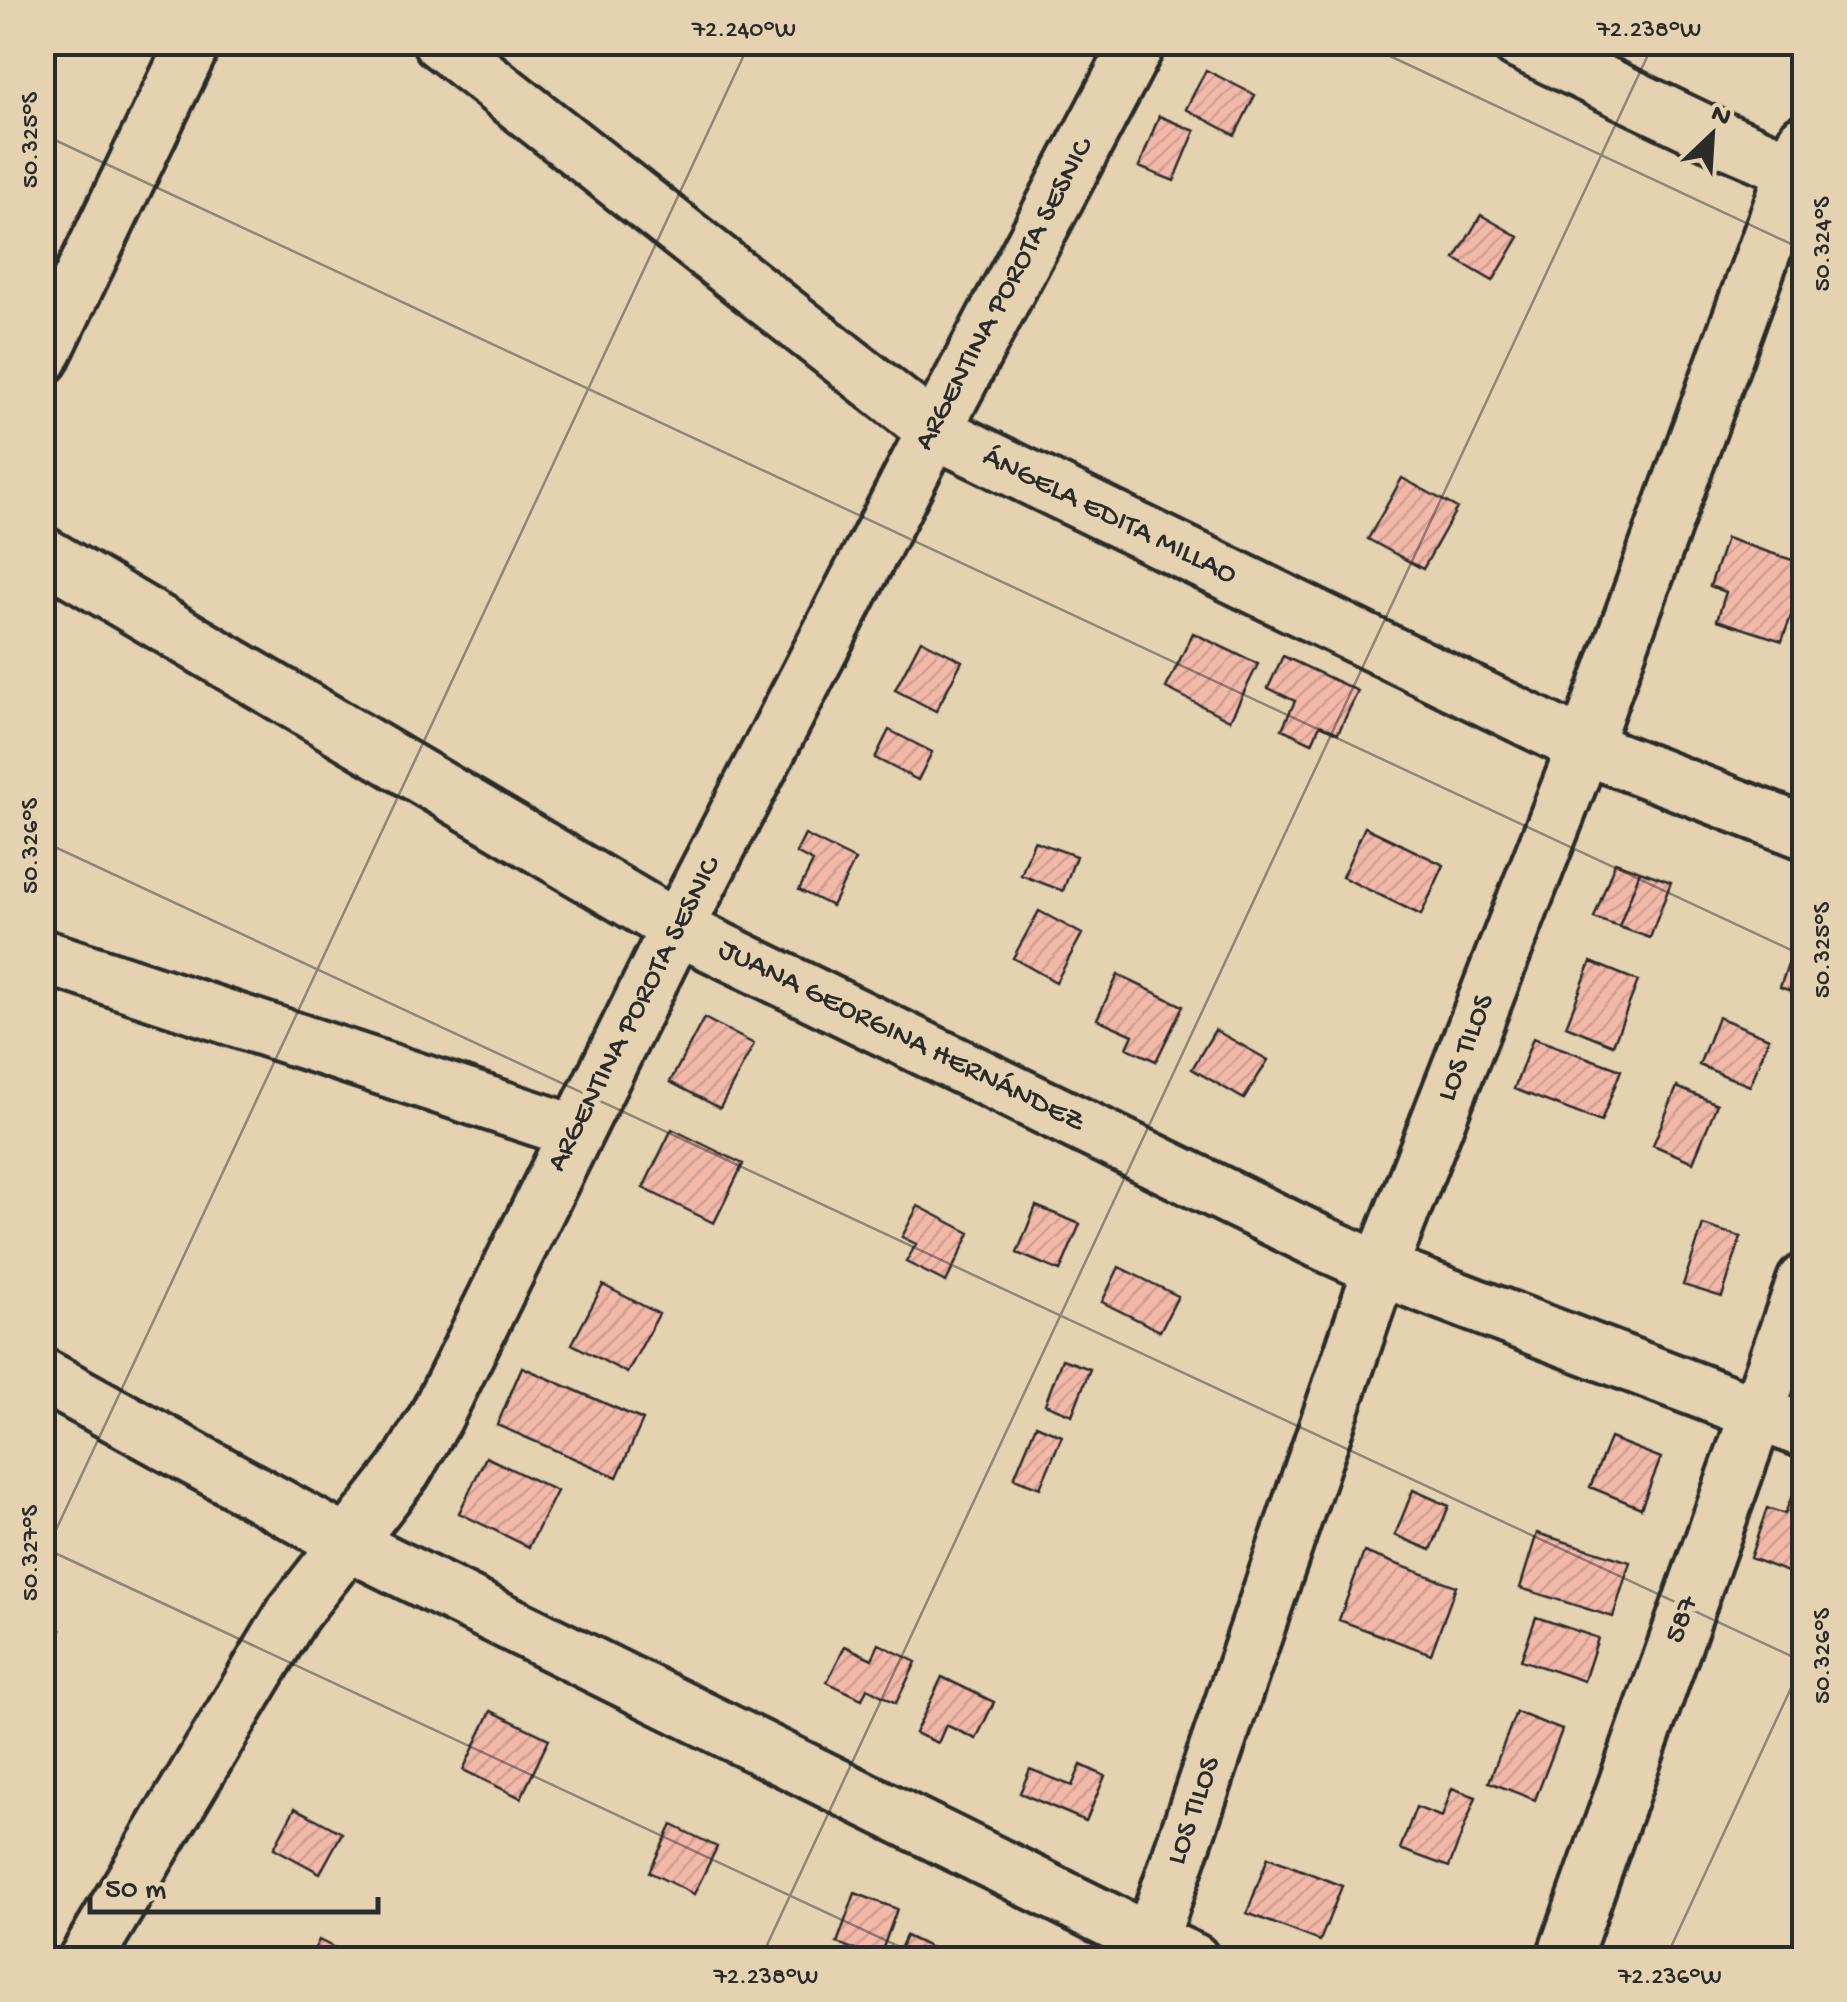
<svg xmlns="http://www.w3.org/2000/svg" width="1847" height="2002" font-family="'Gochi Hand',sans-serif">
  <defs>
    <pattern id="building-hatch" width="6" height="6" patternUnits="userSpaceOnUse" patternTransform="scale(2.5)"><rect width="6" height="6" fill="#f2b9a9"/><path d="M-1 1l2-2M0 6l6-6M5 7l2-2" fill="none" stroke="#d09f92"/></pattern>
  </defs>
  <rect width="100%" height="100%" fill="#e4d2b0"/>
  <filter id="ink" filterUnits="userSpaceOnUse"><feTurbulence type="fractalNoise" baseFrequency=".01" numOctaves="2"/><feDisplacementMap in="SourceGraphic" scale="20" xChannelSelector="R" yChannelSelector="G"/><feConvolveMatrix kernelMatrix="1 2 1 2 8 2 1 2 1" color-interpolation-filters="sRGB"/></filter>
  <g filter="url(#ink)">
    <!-- building -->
    <path fill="url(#building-hatch)" stroke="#2b2b2b" stroke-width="2.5" d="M 1206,70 L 1255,95 L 1235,135 L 1186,109 Z
      M 1159,116 L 1195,131 L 1174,181 L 1139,167 Z
      M 1481,215 L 1519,237 L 1493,281 L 1455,259 Z
      M 1402,478 L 1457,508 L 1423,569 L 1368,539 Z
      M 1726,538 L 1804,564 L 1804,617 L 1792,613 L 1782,641 L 1717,620 L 1726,592 L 1710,586 Z
      M 1193,633 L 1258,664 L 1230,720 L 1166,688 Z
      M 921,640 L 962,661 L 936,711 L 895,690 Z
      M 1283,656 L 1358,691 L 1338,733 L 1320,725 L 1312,743 L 1282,729 L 1295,701 L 1268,688 Z
      M 889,730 L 932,752 L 918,780 L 875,758 Z
      M 1365,827 L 1444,865 L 1421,915 L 1342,877 Z
      M 805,835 L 855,860 L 832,906 L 799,890 L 813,862 L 796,853 Z
      M 1034,841 L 1076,856 L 1063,891 L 1021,875 Z
      M 1615,862 L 1640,871 L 1619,927 L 1594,918 Z
      M 1640,871 L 1671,882 L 1650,938 L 1619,927 Z
      M 1039,911 L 1082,934 L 1056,982 L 1013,958 Z
      M 1795,945 L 1804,949 L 1804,996 L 1780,987 Z
      M 1591,962 L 1638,981 L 1613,1045 L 1566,1026 Z
      M 1118,975 L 1183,1006 L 1156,1061 L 1127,1048 L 1133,1035 L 1097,1019 Z
      M 1718,1017 L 1769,1038 L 1750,1086 L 1699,1065 Z
      M 704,1018 L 754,1044 L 720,1108 L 670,1082 Z
      M 1215,1030 L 1268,1060 L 1244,1099 L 1192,1069 Z
      M 1533,1038 L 1621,1070 L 1601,1122 L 1514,1089 Z
      M 1677,1087 L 1717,1104 L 1693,1162 L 1653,1145 Z
      M 672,1129 L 743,1164 L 714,1223 L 643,1188 Z
      M 918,1206 L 970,1233 L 946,1282 L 906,1262 L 916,1244 L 902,1237 Z
      M 1036,1206 L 1080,1224 L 1060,1271 L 1017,1253 Z
      M 1703,1225 L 1741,1237 L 1722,1297 L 1683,1285 Z
      M 1119,1267 L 1178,1296 L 1160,1331 L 1102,1302 Z
      M 603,1285 L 659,1314 L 627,1373 L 572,1344 Z
      M 1062,1359 L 1090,1369 L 1072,1415 L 1045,1404 Z
      M 522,1367 L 643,1420 L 617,1477 L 497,1425 Z
      M 1036,1425 L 1062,1436 L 1040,1488 L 1014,1478 Z
      M 1610,1438 L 1661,1458 L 1641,1508 L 1590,1487 Z
      M 486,1457 L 557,1491 L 529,1547 L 459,1513 Z
      M 1413,1490 L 1449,1506 L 1431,1550 L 1395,1535 Z
      M 1791,1498 L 1804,1503 L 1804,1578 L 1750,1558 L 1767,1508 L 1785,1514 Z
      M 1537,1533 L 1630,1562 L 1613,1617 L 1520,1588 Z
      M 1364,1552 L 1456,1586 L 1431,1654 L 1339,1620 Z
      M 1536,1617 L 1598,1638 L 1584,1681 L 1521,1660 Z
      M 42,1621 L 61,1630 L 42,1668 Z
      M 879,1644 L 916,1662 L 896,1703 L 867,1688 L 862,1699 L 827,1682 L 845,1646 L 872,1659 Z
      M 942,1677 L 994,1702 L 976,1739 L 946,1725 L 938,1743 L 915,1733 Z
      M 491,1711 L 549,1739 L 521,1798 L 463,1770 Z
      M 1516,1712 L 1562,1730 L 1535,1800 L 1489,1782 Z
      M 1081,1765 L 1105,1776 L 1086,1821 L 1020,1793 L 1030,1769 L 1072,1786 Z
      M 1452,1788 L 1476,1797 L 1449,1867 L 1400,1849 L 1416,1807 L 1442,1817 Z
      M 295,1808 L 342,1833 L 320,1873 L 274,1848 Z
      M 672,1825 L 717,1847 L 694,1894 L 649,1872 Z
      M 1268,1857 L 1342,1886 L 1320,1941 L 1247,1913 Z
      M 855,1893 L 897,1909 L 879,1959 L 837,1943 Z
      M 906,1936 L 948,1956 L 946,1960 L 895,1960 Z
      M 319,1940 L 354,1958 L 354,1960 L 309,1960 Z"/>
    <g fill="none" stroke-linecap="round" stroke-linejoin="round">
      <!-- minor casing -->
      <g stroke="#2b2b2b" stroke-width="60">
        <path id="minor" d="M 440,42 L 934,431 L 1584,747 L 1804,832
          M 1518,42 L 1704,131 L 1804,174
          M 42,358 L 194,42
          M 42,553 L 677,928 L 1320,1242 L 1380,1269 L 1804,1431
          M 42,956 L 576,1132
          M 42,1375 L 347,1543 L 1151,1941 L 1193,1960
          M 85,1960 L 293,1613 L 404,1471 L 436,1417 L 677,928 L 934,431 L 1139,42
          M 1144,1960 L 1380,1269 L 1584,747 L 1804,141
          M 1563,1960 L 1804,1281"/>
      </g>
      <!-- minor -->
      <use href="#minor" stroke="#e4d2b0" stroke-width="52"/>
    </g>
  </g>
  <!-- ticks -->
  <path fill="none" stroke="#2b2b2b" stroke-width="2.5" stroke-opacity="0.45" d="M 1360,42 L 1804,250M 42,134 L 1804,956M 42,841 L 1804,1662M 42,1547 L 928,1960M 42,1560 L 750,42M 760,1960 L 1654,42M 1665,1960 L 1804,1660"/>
  <g text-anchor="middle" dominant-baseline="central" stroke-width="10" stroke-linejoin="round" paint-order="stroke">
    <!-- street labels -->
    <g font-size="30" fill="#2b2b2b" stroke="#e4d2b0">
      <text transform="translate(1005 295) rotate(-62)">ARGENTINA POROTA SESNIC</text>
      <text transform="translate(1109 517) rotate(26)">ÁNGELA EDITA MILLAO</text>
      <text transform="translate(635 1015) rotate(-63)">ARGENTINA POROTA SESNIC</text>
      <text transform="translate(901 1037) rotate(26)">JUANA GEORGINA HERNÁNDEZ</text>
      <text transform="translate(1467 1048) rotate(-69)">LOS TILOS</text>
      <text transform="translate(1683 1620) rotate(-70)">587</text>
      <text transform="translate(1195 1811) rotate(-71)">LOS TILOS</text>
    </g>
  </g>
  <!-- margin -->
  <rect width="1847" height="2002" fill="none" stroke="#e4d2b0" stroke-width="110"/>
  <!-- north arrow -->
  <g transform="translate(1712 135) rotate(25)" stroke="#e4d2b0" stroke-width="8" paint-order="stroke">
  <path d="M0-8L18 38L0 25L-18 38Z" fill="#2b2b2b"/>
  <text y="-15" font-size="28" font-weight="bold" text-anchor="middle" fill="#2b2b2b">N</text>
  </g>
  <!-- scale -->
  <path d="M90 1897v15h288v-15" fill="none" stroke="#2b2b2b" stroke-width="5"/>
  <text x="105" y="1897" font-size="30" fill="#2b2b2b" stroke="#e4d2b0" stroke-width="8" paint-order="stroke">50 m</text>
  <rect x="55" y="55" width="1737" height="1892" fill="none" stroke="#2b2b2b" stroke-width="4"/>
  <g font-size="25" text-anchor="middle" fill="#2b2b2b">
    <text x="744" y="36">72.240°W</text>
    <text x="1649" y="36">72.238°W</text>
    <text transform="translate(28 140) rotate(-90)" y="9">50.325°S</text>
    <text transform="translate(1820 244) rotate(-90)" y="9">50.324°S</text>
    <text transform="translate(28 846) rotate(-90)" y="9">50.326°S</text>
    <text transform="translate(1820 950) rotate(-90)" y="9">50.325°S</text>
    <text transform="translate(28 1553) rotate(-90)" y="9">50.327°S</text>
    <text transform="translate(1820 1656) rotate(-90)" y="9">50.326°S</text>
    <text x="766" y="1983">72.238°W</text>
    <text x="1670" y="1983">72.236°W</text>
  </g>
</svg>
